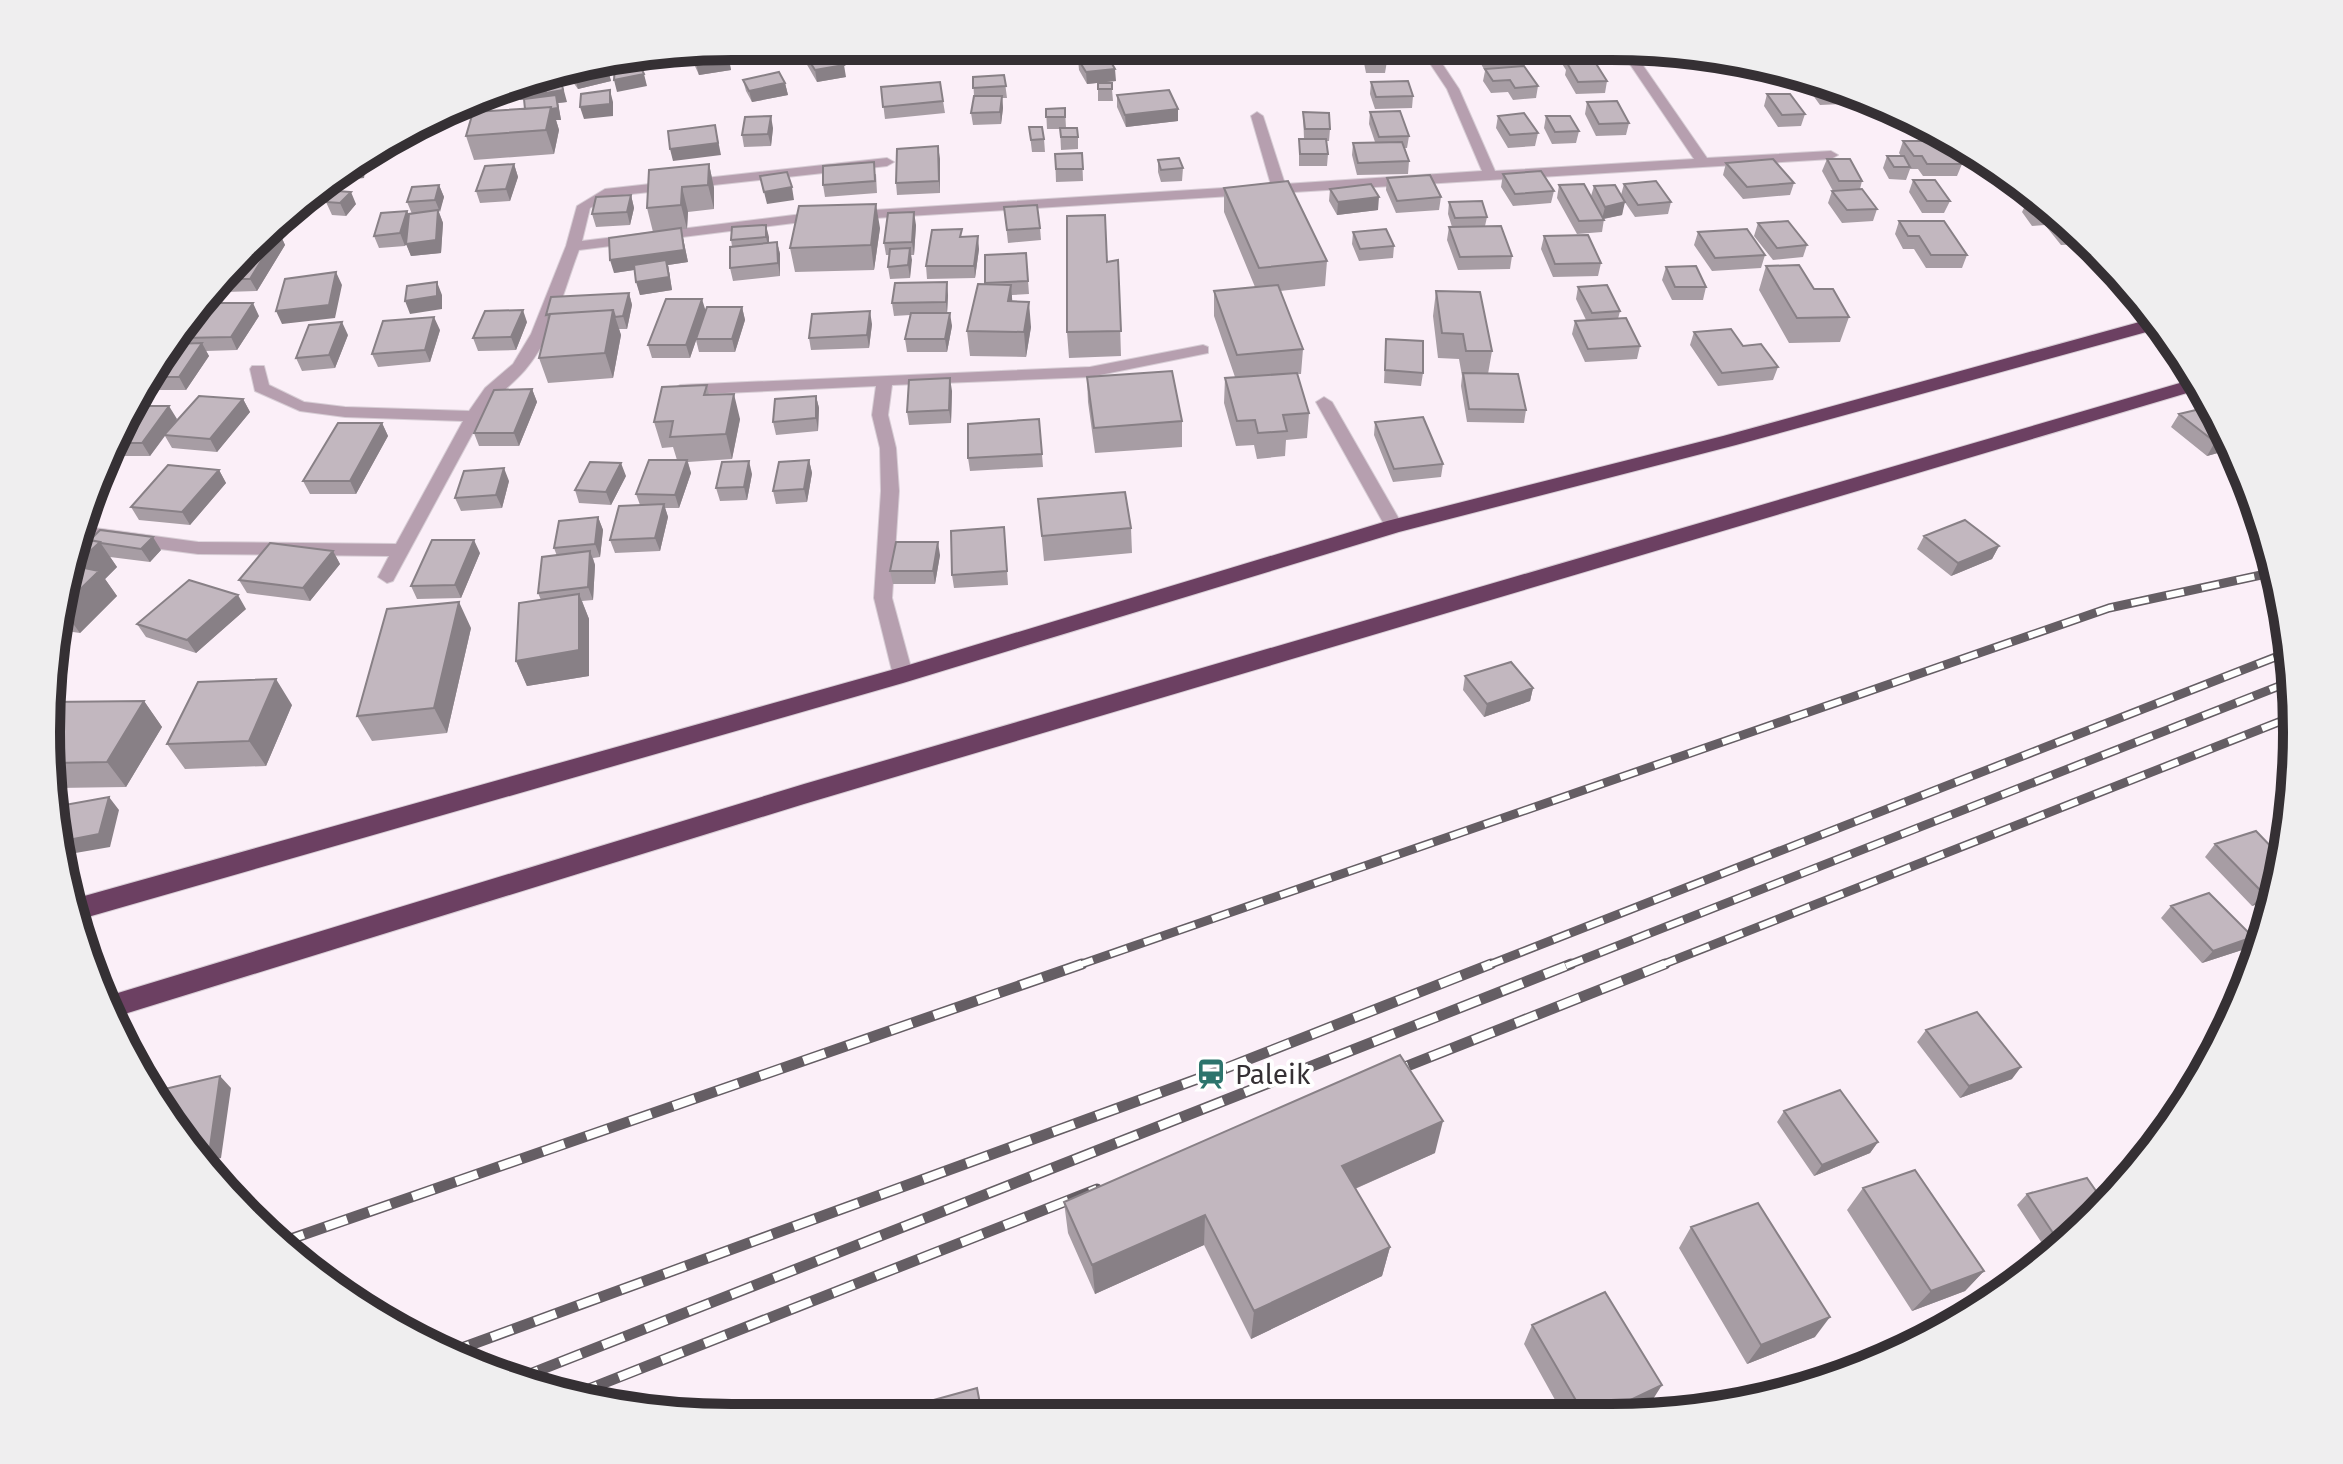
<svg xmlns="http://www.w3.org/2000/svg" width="2343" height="1464" font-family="'Fira Sans',sans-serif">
  <rect width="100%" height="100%" fill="#fbeff8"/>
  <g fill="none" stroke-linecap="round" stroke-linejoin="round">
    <!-- minor casing -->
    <g stroke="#d7cdd5" stroke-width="2">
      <path id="minor" d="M 1421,50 L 1433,50 L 1459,89 L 1495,171 L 1694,159 L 1621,51 L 1633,51 L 1707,158 L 1831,151 L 1838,155 L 1831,159 L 794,223 L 579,250 C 564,289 553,338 525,370 C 510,387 496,395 482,416 L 393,581 L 387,583 L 378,577 L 389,556 L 198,554 L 77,538 L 80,526 L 198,542 L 396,544 L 463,421 L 345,417 L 300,411 L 255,391 L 250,369 L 252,366 L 264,366 L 269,385 L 304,402 L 345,407 L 469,411 L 485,388 L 513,364 L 531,334 L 566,246 L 577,206 L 605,189 L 887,158 L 894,162 L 887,166 L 613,196 L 590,208 L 582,241 L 794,215 L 1271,185 L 1251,116 L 1257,112 L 1263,116 L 1285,184 L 1482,171 L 1447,89 Z
        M 1203,345 L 1208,347 L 1208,353 L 1090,377 L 892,385 L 888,415 L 896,448 L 899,491 L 892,598 L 913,675 L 903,682 L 893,675 L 874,598 L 881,491 L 880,448 L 872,415 L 876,386 L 680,395 L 672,390 L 680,385 L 1090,367 Z
        M 1324,397 L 1332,402 L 1403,526 L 1400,530 L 1394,532 L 1385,526 L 1316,402 Z"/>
    </g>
    <!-- highway casing -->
    <g stroke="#d7cdd5" stroke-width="2">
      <path id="highway" d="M 2154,318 L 2161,328 L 1736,445 L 1399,532 L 903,683 L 74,921 L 70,900 L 902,667 L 1387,521 L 1723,436 Z
        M 2197,378 L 2204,388 L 804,804 L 118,1016 L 108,996 L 804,784 Z"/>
    </g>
    <!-- minor -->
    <use href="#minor" fill="#b69faf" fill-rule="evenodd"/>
    <!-- highway -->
    <use href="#highway" fill="#6c4062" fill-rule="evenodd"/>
    <!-- rail-far1 casing -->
    <g stroke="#655e64" stroke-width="9">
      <path id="rail-far1" d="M 1076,966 L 2109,608 L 2275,572
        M 1486,966 L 2291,651
        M 1566,966 L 2292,681
        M 1659,966 L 2294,716"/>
    </g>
    <!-- rail casing -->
    <g stroke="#655e64" stroke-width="11">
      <path id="rail" d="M 1387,1074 L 1665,964
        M 282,1242 L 1082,964
        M 448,1353 L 1211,1074 L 1491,964
        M 517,1379 L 1571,964
        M 576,1394 L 1097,1189"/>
    </g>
    <!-- rail-far1 -->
    <use href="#rail-far1" stroke="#fff" stroke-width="6" stroke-dasharray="18" stroke-linecap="butt"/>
    <!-- rail -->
    <use href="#rail" stroke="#fff" stroke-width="8" stroke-dasharray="23" stroke-linecap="butt"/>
  </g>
  <!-- wall -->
  <path fill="#a79da4" d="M 724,47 L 731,70 L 699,75 L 689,53 Z
    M 1364,50 L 1383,50 L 1387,61 L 1385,73 L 1366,73 L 1363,58 Z
    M 803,51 L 846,77 L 817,82 L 806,63 Z
    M 1556,51 L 1590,51 L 1593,57 L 1592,62 L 1607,81 L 1605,93 L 1576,94 L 1565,75 L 1566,70 L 1555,53 Z
    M 1483,52 L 1525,62 L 1524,66 L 1538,86 L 1536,98 L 1513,100 L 1508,92 L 1491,93 L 1483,81 L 1485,71 L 1481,64 Z
    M 1704,53 L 1753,66 L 1752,71 L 1717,72 Z
    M 1078,59 L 1116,81 L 1087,84 L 1079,70 Z
    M 606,67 L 611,81 L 578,89 L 572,81 L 569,73 Z
    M 1004,75 L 1007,98 L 1002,98 L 1003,108 L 1001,124 L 973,125 L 971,113 L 974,96 L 973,77 Z
    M 743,80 L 785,83 L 788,95 L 752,102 L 746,91 Z
    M 1809,81 L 1873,98 L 1875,99 L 1872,108 L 1851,109 L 1844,100 L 1842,104 L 1820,105 L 1807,87 Z
    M 1371,82 L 1413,96 L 1412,108 L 1375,109 L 1370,94 Z
    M 1098,83 L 1112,89 L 1113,101 L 1098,101 Z
    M 881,87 L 943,101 L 945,113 L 885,119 Z
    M 516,88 L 567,102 L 558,103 L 561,120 L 556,120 L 559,130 L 554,154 L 474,160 L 466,136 L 525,109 L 524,100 L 520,100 Z
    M 1767,94 L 1805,114 L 1801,126 L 1778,127 L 1764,106 Z
    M 1117,95 L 1178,109 L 1178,121 L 1126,127 L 1117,107 Z
    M 1587,102 L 1629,123 L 1626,135 L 1596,136 L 1585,114 Z
    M 1065,108 L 1066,128 L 1078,137 L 1078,149 L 1061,150 L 1060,129 L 1047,129 L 1046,109 Z
    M 1303,112 L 1330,129 L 1329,141 L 1326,141 L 1328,154 L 1327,166 L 1299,166 L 1299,139 L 1304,139 Z
    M 1370,112 L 1409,136 L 1407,148 L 1405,148 L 1409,161 L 1408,174 L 1357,175 L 1352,155 L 1353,143 L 1375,142 L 1369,124 Z
    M 1498,116 L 1538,133 L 1535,146 L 1508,148 L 1496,128 Z
    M 1546,116 L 1579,131 L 1576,143 L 1552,144 L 1544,128 Z
    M 1029,127 L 1044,139 L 1045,152 L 1032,152 Z
    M 773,128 L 771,146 L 744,147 L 742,135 Z
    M 1903,141 L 1962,164 L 1957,176 L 1923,176 L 1918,169 L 1910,169 L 1906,180 L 1889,179 L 1883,168 L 1887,156 L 1901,156 L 1899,153 Z
    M 1082,153 L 1083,181 L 1056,182 L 1055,154 Z
    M 1972,155 L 1996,169 L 1983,169 Z
    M 940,159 L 940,193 L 897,195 L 896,183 Z
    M 1827,159 L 1862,181 L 1860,189 L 1877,209 L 1873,221 L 1842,223 L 1828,203 L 1832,191 L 1833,191 L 1822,171 Z
    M 1158,160 L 1183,168 L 1182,181 L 1161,182 L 1158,172 Z
    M 1726,163 L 1794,183 L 1790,195 L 1743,199 L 1723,175 Z
    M 514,164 L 518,177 L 510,201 L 480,203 L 476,191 Z
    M 709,164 L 714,188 L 714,209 L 688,212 L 687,229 L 681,229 L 688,262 L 668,265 L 672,290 L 640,295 L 634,270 L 614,273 L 653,232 L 647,208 Z
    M 2002,173 L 2029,188 L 2033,191 L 2017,192 Z
    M 876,174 L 877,193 L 825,197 L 823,185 Z
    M 1503,174 L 1554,191 L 1551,203 L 1513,206 L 1501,187 Z
    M 1387,178 L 1441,197 L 1439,210 L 1396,213 L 1386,190 Z
    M 1913,180 L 1950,201 L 1944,213 L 1922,213 L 1909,192 Z
    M 1624,184 L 1671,202 L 1668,214 L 1635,217 L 1624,201 L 1622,215 L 1604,219 L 1602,232 L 1577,234 L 1557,198 L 1559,185 L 1591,196 L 1594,186 L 1621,195 Z
    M 439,185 L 444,197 L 439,212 L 443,223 L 441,253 L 411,256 L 406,243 L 405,246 L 379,248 L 374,236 L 407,211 L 409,216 L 412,214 L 407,202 Z
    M 1224,188 L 1327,261 L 1325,286 L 1280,291 L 1303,349 L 1301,374 L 1297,374 L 1309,413 L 1307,438 L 1286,440 L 1285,456 L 1257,459 L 1254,445 L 1236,446 L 1224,403 L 1225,378 L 1235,377 L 1214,316 L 1214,291 L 1255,287 L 1224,212 Z
    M 1330,189 L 1378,210 L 1337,215 L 1329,201 Z
    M 631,195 L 634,208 L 630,225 L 596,227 L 592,214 Z
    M 311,199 L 297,221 L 288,221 Z
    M 2028,200 L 2041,200 L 2089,244 L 2061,245 L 2045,225 L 2032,226 L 2022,212 Z
    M 326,202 L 356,204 L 346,216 L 332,215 Z
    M 1449,202 L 1487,217 L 1485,226 L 1512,256 L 1510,269 L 1458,270 L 1447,240 L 1449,227 L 1452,227 L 1448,214 Z
    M 1004,207 L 1040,228 L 1041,240 L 1008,243 Z
    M 1899,221 L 1967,255 L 1962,268 L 1926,268 L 1914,249 L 1903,249 L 1895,234 Z
    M 1758,223 L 1807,245 L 1803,257 L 1773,260 L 1754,236 Z
    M 766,225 L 769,243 L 777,242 L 780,254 L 780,276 L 733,281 L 730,268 L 732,246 L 731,240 Z
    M 916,225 L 914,255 L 911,255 L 910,278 L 890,279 L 888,267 L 889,255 L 886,255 L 884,243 Z
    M 880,228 L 874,270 L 795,272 L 790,248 Z
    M 276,232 L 279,232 L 285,245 L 257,291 L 226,292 L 222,283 Z
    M 1353,232 L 1394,246 L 1393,258 L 1359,261 L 1352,244 Z
    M 1698,232 L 1765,255 L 1761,268 L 1712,271 L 1694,245 Z
    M 1544,236 L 1601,263 L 1598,276 L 1553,277 L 1541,249 Z
    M 979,249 L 975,278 L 927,279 L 926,266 Z
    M 1026,253 L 1029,294 L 1012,295 L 1012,301 L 1031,327 L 1026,357 L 970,356 L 967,331 L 985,284 Z
    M 1118,260 L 1121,356 L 1069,358 L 1067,332 L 1107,262 Z
    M 1766,266 L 1814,289 L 1849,317 L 1840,342 L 1789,343 L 1759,290 Z
    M 1666,267 L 1706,287 L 1703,300 L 1672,300 L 1662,280 Z
    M 1578,287 L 1620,311 L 1618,319 L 1640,346 L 1637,359 L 1585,362 L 1572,334 L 1575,321 L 1586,320 L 1576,299 Z
    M 1436,291 L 1492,351 L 1488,374 L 1526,410 L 1524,423 L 1467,422 L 1461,386 L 1462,376 L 1459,359 L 1438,358 L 1433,316 Z
    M 629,293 L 632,305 L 627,329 L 619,329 L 621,335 L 613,378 L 548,383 L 539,358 L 548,321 L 546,315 Z
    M 948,295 L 947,313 L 952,326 L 947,352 L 907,352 L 905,339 L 910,315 L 894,316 L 892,303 Z
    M 742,307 L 745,320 L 735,352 L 699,352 L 696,340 L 690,358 L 652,358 L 648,345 L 705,311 Z
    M 259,316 L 237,350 L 206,351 L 209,356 L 186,390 L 147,390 L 172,344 L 186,344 L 183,338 Z
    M 527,322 L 516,350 L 478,351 L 473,338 Z
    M 872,324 L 869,348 L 811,350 L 809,338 Z
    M 440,330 L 430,362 L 378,367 L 372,354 Z
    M 1694,332 L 1743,346 L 1778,367 L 1773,380 L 1718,386 L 1690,345 Z
    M 348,335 L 335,368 L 302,371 L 296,358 Z
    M 1386,339 L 1423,373 L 1421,386 L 1384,383 Z
    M 1087,377 L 1182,421 L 1182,447 L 1095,453 L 1088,402 Z
    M 707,385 L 709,395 L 740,419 L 732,459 L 688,462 L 691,473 L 679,508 L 665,508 L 668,517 L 660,551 L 615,553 L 610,540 L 640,505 L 636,494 L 677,460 L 673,447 L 662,448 L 654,422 Z
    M 532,389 L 537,402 L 519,446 L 479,446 L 474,433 Z
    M 952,391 L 951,423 L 909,425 L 907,412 Z
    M 816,396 L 819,408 L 818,431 L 776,435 L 773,422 Z
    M 243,399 L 250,412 L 217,452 L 172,448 L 165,436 L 150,456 L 112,456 L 139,406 L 177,419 L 169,430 Z
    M 2213,406 L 2232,449 L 2207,456 L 2171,427 L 2179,414 Z
    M 1039,419 L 1043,467 L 970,471 L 968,458 Z
    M 1375,422 L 1443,464 L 1441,477 L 1393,482 L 1374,435 Z
    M 382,423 L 388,436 L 356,494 L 310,494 L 303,481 Z
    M 809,460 L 812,473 L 807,502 L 776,504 L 773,491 Z
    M 219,470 L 226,483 L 190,525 L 139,520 L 131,507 Z
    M 752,474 L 747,500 L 720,501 L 716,488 Z
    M 626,476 L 611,505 L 579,503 L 575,490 Z
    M 509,481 L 502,508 L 461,511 L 455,498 Z
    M 1038,499 L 1131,528 L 1132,553 L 1044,561 Z
    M 598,517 L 603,530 L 600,557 L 593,558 L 595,565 L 593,600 L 582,601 L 589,619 L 589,676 L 527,686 L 516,661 L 541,600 L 538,593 L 557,556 L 554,548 Z
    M 1004,527 L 1008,585 L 954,588 L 952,575 Z
    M 1924,536 L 1999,546 L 1992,559 L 1951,576 L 1917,549 Z
    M 77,538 L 161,550 L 150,562 L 110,557 L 117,567 L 105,579 L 117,596 L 80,633 L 59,630 Z
    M 333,551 L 340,564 L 310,601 L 247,593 L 239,580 Z
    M 480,553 L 461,598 L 417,599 L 411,586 Z
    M 940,555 L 935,584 L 893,584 L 890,571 Z
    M 246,609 L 196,653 L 146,637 L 137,624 Z
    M 471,628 L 447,733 L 372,741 L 357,716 Z
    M 1465,676 L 1533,688 L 1530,701 L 1484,717 L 1463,690 Z
    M 144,701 L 162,727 L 126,787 L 57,788 L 49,702 Z
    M 292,705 L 266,766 L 185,769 L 167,744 Z
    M 2215,844 L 2275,898 L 2252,906 L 2205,857 Z
    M 2171,906 L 2242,950 L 2202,963 L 2161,918 Z
    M 1926,1030 L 2012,1079 L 1960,1098 L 1917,1042 Z
    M 1784,1111 L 1878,1142 L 1870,1153 L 1814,1176 L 1777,1122 Z
    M 1435,1153 L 1355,1189 L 1390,1247 L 1382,1276 L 1251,1339 L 1204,1245 L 1095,1294 L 1068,1233 L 1064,1202 Z
    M 1863,1188 L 1984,1271 L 1965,1291 L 1912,1311 L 1847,1210 Z
    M 2027,1194 L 2063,1248 L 2051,1257 L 2017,1205 Z
    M 1691,1227 L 1815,1337 L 1747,1364 L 1679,1248 Z
    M 1532,1325 L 1650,1404 L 1623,1416 L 1564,1416 L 1524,1344 Z"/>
  <!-- shaded-wall -->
  <path fill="#888086" d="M 729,58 L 731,70 L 699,75 L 696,64 Z
    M 844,65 L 846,77 L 817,82 L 815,70 Z
    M 608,69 L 611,81 L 578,89 L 575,78 Z
    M 1115,69 L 1116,81 L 1087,84 L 1086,72 Z
    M 644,74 L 647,86 L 617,92 L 614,80 Z
    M 560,76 L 567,102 L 558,103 L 561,120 L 556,120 L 559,130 L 554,154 L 546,130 L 547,96 L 520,100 L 516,88 Z
    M 785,83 L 788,95 L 752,102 L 749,91 Z
    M 610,90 L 613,102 L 613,116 L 584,119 L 580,107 Z
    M 1002,96 L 1003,108 L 1001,124 L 1000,112 Z
    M 1178,109 L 1178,121 L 1126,127 L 1125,115 Z
    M 771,116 L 773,128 L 771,146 L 768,134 Z
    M 715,125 L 721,155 L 673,161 L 670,149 Z
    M 938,146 L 940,159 L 940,193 L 939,181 Z
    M 365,155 L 367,160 L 364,178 L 331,182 L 345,167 Z
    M 514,164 L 518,177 L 510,201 L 506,189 Z
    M 709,164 L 714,188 L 714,209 L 708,185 Z
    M 439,185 L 444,197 L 440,212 L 435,200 Z
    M 682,187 L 688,212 L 687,229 L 681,205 Z
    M 792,187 L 794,200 L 767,204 L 764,192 Z
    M 351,192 L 356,204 L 346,216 L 340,203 Z
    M 631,195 L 634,208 L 630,225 L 627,212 Z
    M 1379,197 L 1378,210 L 1337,215 L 1338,202 Z
    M 311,199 L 297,221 L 294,215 Z
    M 1625,202 L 1622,215 L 1602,219 L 1605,207 Z
    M 876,204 L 880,228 L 874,270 L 871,245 Z
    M 438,210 L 443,223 L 441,253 L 411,256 L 406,244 Z
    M 407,211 L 412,224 L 405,246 L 400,233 Z
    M 914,212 L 916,225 L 914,255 L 912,242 Z
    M 766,225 L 769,237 L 769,250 L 766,237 Z
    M 681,228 L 688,262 L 668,265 L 672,290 L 640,295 L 636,282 L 667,265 L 614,273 L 610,260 Z
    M 279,232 L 285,245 L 257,291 L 250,279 Z
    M 978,236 L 979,249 L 975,278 L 974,266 Z
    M 777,242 L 780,254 L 780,276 L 778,263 Z
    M 910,248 L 912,260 L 910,278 L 908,265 Z
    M 336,272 L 342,285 L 335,318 L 282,324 L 276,311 Z
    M 437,282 L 442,295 L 442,309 L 410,314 L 405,301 Z
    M 947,282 L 948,295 L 947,314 L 946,302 Z
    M 1011,285 L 1013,310 L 1008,301 Z
    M 629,293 L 632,305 L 627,329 L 623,316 Z
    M 702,299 L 706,312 L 690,358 L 686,345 Z
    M 1029,302 L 1031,327 L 1026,357 L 1024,332 Z
    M 253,303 L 259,316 L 237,350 L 231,337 Z
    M 742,307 L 745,320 L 735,352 L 732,339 Z
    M 523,310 L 527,322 L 516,350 L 511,337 Z
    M 613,310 L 621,335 L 613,378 L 605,353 Z
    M 870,311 L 872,324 L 869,348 L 867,335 Z
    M 950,313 L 952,326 L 947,352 L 945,339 Z
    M 434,317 L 440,330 L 430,362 L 425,350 Z
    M 342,322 L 348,335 L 335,368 L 329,355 Z
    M 202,343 L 209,356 L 186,390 L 179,377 Z
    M 950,378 L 952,391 L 951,423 L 949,410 Z
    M 532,389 L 537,402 L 519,446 L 514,433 Z
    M 734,394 L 740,419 L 732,459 L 726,434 Z
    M 816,396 L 819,408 L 818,431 L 816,418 Z
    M 243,399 L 250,412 L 217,452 L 210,439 Z
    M 169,406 L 177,419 L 150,456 L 142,443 Z
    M 382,423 L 388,436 L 356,494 L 350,481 Z
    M 2228,439 L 2232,449 L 2207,456 L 2215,442 Z
    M 687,460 L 691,473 L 679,508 L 675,495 Z
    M 809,460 L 812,473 L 807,502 L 804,489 Z
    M 749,461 L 752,474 L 747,500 L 744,487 Z
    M 621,463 L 626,476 L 611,505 L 606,492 Z
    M 504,468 L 509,481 L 502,508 L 496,495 Z
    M 219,470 L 226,483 L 190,525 L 182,512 Z
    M 664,504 L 668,517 L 660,551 L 655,538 Z
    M 598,517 L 603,530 L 600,557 L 595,544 Z
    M 153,537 L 161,550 L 150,562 L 141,549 Z
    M 474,540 L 480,553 L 461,598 L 455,585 Z
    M 100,542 L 117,567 L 105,579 L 117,596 L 80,633 L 63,610 L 64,605 L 74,566 Z
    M 938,542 L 940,555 L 935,584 L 933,571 Z
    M 1999,546 L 1992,559 L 1951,576 L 1958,563 Z
    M 333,551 L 340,564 L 310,601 L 303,588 Z
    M 590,551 L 595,565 L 593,600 L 588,587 Z
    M 579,594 L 589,619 L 589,676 L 527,686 L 516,661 Z
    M 238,595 L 246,609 L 196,653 L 187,640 Z
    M 459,602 L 471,628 L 447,733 L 434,708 Z
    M 276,679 L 292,705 L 266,766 L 249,741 Z
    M 1533,688 L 1530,701 L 1484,717 L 1487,704 Z
    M 144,701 L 162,727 L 126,787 L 107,762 Z
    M 109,797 L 119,810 L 110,847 L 64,855 L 63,841 Z
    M 2277,889 L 2275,898 L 2252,906 L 2263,893 Z
    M 2253,937 L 2242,950 L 2202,963 L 2213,951 Z
    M 2021,1067 L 2012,1079 L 1960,1098 L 1969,1086 Z
    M 220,1076 L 231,1088 L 221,1158 L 207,1162 L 196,1150 Z
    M 1443,1121 L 1435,1153 L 1336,1197 L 1342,1166 Z
    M 1878,1142 L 1870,1153 L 1814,1176 L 1822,1165 Z
    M 1205,1215 L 1204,1245 L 1095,1294 L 1092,1265 Z
    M 1390,1247 L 1382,1276 L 1251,1339 L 1254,1311 Z
    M 1984,1271 L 1965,1291 L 1912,1311 L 1931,1291 Z
    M 1830,1317 L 1815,1337 L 1747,1364 L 1761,1345 Z
    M 1662,1385 L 1650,1404 L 1623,1416 L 1597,1416 Z"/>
  <!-- building -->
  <path fill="#c2b7bf" stroke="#888086" stroke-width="2" d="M 724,47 L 729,58 L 696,64 L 692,53 Z
    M 827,47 L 832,47 L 844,65 L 815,70 L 803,51 Z
    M 1365,50 L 1383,50 L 1387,61 L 1367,61 Z
    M 1508,51 L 1518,51 L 1525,62 L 1490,64 L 1483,52 Z
    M 1564,51 L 1590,51 L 1593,57 L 1568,58 Z
    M 1107,55 L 1115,69 L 1086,72 L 1078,59 Z
    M 1718,57 L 1731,60 L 1720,60 Z
    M 638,61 L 644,74 L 614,80 L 615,66 Z
    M 1595,62 L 1607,81 L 1578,82 L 1567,63 Z
    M 1524,66 L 1538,86 L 1515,88 L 1510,80 L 1493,81 L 1485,69 Z
    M 606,67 L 608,69 L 575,78 L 571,73 Z
    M 779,72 L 785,83 L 749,91 L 743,80 Z
    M 1004,75 L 1006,86 L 973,88 L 973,77 Z
    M 560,76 L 563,90 L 546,93 L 544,84 L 516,88 L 515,83 Z
    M 1408,81 L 1413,96 L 1376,97 L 1371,82 Z
    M 940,82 L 943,101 L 883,107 L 881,87 Z
    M 1098,83 L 1112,83 L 1112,89 L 1098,89 Z
    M 1817,83 L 1845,91 L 1846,92 L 1824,93 Z
    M 610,90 L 610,104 L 580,107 L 581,94 Z
    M 1169,90 L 1178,109 L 1125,115 L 1117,95 Z
    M 1851,92 L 1867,96 L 1855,97 Z
    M 1767,94 L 1790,94 L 1805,114 L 1782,115 Z
    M 556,95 L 558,108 L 551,109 L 551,107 L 525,109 L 524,99 Z
    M 974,96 L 1002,96 L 1000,112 L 971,113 Z
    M 1617,101 L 1629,123 L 1599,124 L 1587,102 Z
    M 551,107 L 546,130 L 466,136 L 473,112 Z
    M 1065,108 L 1065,117 L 1046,117 L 1046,109 Z
    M 1400,111 L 1409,136 L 1379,137 L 1370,112 Z
    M 1303,112 L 1329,113 L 1330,129 L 1305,129 Z
    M 1524,113 L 1538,133 L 1510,135 L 1498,116 Z
    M 771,116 L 768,134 L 742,135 L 745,117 Z
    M 1546,116 L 1570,116 L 1579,131 L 1555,132 Z
    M 715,125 L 718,143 L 670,149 L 668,131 Z
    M 1029,127 L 1042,127 L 1044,139 L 1031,140 Z
    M 1060,128 L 1077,128 L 1078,137 L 1061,137 Z
    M 1299,139 L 1326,139 L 1328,154 L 1300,154 Z
    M 1903,141 L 1946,141 L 1962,164 L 1927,164 L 1922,156 L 1914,156 Z
    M 1402,142 L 1409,161 L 1358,163 L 1353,143 Z
    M 938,146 L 939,181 L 896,183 L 897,149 Z
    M 1082,153 L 1083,169 L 1056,169 L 1055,154 Z
    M 1887,156 L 1904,156 L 1910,167 L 1894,167 Z
    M 360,157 L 358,166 L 345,167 L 350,162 Z
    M 1179,158 L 1183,168 L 1161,170 L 1158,160 Z
    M 1773,159 L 1794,183 L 1747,187 L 1726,163 Z
    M 1827,159 L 1850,159 L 1862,181 L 1839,181 Z
    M 874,162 L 875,181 L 823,185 L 823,166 Z
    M 514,164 L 506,189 L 476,191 L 485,166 Z
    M 709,164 L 708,185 L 682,187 L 681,205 L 647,208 L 649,170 Z
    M 1541,171 L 1554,191 L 1515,194 L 1503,174 Z
    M 787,172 L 792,187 L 764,192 L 760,176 Z
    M 1430,175 L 1441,197 L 1397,201 L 1387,178 Z
    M 1913,180 L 1935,180 L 1950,201 L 1927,201 Z
    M 1288,181 L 1327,261 L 1259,268 L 1224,188 Z
    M 1656,181 L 1671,202 L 1638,205 L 1624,184 Z
    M 1371,184 L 1379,197 L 1338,202 L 1330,189 Z
    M 1584,184 L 1604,220 L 1579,221 L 1559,185 Z
    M 439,185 L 435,200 L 407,202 L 412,187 Z
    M 1615,185 L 1625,202 L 1605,207 L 1594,186 Z
    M 1862,189 L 1877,209 L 1847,210 L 1832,191 Z
    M 337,191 L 351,192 L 340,203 L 326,202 Z
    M 631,195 L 627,212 L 592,214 L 596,197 Z
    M 2028,200 L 2041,200 L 2076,232 L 2067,232 L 2051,213 L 2038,213 Z
    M 1482,201 L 1487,217 L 1455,218 L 1449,202 Z
    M 876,204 L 871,245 L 790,248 L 799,206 Z
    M 1037,205 L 1040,228 L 1007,230 L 1004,207 Z
    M 438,210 L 436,240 L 406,244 L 409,214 Z
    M 407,211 L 400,233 L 374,236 L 381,213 Z
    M 914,212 L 912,242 L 884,243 L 888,213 Z
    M 1105,215 L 1107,262 L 1118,260 L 1121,331 L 1067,332 L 1067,216 Z
    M 1788,221 L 1807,245 L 1777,248 L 1758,223 Z
    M 1899,221 L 1944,221 L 1967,255 L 1931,255 L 1919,236 L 1908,236 Z
    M 766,225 L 766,237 L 731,240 L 732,227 Z
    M 1501,226 L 1512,256 L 1460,257 L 1449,227 Z
    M 681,228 L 684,250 L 610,260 L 609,238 Z
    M 962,229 L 960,237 L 978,236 L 974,266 L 926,266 L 932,230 Z
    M 1386,229 L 1394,246 L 1360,249 L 1353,232 Z
    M 1747,229 L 1765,255 L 1715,258 L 1698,232 Z
    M 276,232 L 279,232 L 250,279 L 225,279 Z
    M 1588,235 L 1601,263 L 1555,264 L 1544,236 Z
    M 777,242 L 778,263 L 730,268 L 730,247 Z
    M 910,248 L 908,265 L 888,267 L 890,249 Z
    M 1026,253 L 1028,281 L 985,283 L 985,255 Z
    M 666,260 L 669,277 L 636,282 L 634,265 Z
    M 1799,265 L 1814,289 L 1833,289 L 1849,317 L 1797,318 L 1766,266 Z
    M 1696,266 L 1706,287 L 1675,287 L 1666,267 Z
    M 336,272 L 329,305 L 276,311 L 285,279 Z
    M 437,282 L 437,296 L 405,301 L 407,286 Z
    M 947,282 L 946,302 L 892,303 L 895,283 Z
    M 978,284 L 1011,285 L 1008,301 L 1029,302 L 1024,332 L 967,331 Z
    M 1278,285 L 1303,349 L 1237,355 L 1214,291 Z
    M 1607,285 L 1620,311 L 1592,313 L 1578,287 Z
    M 1436,291 L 1480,292 L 1492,351 L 1466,351 L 1463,334 L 1442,333 Z
    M 629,293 L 623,316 L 615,317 L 613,310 L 550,314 L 546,315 L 551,297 Z
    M 666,299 L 702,299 L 686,345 L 648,345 Z
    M 207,303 L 253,303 L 231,337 L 183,338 Z
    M 707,307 L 742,307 L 732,339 L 696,339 Z
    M 523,310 L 511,337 L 473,338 L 485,311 Z
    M 613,310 L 605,353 L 539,358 L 550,314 Z
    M 870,311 L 867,335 L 809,338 L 812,314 Z
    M 911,313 L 950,313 L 945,339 L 905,339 Z
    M 434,317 L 425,350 L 372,354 L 383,321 Z
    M 1626,318 L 1640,346 L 1588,349 L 1575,321 Z
    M 342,322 L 329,355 L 296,358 L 309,325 Z
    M 1731,329 L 1743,346 L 1761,344 L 1778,367 L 1722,373 L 1694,332 Z
    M 1386,339 L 1423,341 L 1423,373 L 1385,370 Z
    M 202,343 L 179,377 L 154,377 L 172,344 Z
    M 1172,371 L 1182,421 L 1094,428 L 1087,377 Z
    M 1297,373 L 1309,413 L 1283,415 L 1287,431 L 1258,433 L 1255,420 L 1237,421 L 1225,378 Z
    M 1463,373 L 1518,374 L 1526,410 L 1469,409 Z
    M 950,378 L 949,410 L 907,412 L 909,380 Z
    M 707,385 L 704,395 L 734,394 L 726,434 L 670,437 L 673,421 L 654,422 L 662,387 Z
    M 532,389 L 514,433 L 474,433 L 494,390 Z
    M 199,396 L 243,399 L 210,439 L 164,435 Z
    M 816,396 L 816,418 L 773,422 L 775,399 Z
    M 139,406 L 169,406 L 142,443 L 119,443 Z
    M 2213,406 L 2228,439 L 2215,442 L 2179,414 Z
    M 1423,417 L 1443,464 L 1394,469 L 1375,422 Z
    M 1039,419 L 1042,454 L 968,458 L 968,424 Z
    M 338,423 L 382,423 L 350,481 L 303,481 Z
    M 649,460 L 687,460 L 675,495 L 636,494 Z
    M 809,460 L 804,489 L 773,491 L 779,462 Z
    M 749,461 L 744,487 L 716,488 L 722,462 Z
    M 590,462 L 621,463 L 606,492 L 575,490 Z
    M 168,465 L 219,470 L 182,512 L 131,507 Z
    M 504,468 L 496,495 L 455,498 L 464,471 Z
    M 1125,492 L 1131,528 L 1042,536 L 1038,499 Z
    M 664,504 L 655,538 L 610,540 L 619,506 Z
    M 598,517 L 595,544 L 554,548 L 559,521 Z
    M 1965,520 L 1999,546 L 1958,563 L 1924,536 Z
    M 1004,527 L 1007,571 L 952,575 L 951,531 Z
    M 100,530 L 153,537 L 141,549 L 101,543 L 100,542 L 90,540 Z
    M 77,538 L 100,542 L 74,566 L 99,571 L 64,605 Z
    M 432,540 L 474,540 L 455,585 L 411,586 Z
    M 896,542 L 938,542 L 933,571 L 890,571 Z
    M 270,543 L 333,551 L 303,588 L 239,580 Z
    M 590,551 L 588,587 L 538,593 L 542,557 Z
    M 189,580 L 238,595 L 187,640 L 137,624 Z
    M 579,594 L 579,650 L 516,661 L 519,603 Z
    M 459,602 L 434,708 L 357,716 L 387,609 Z
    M 1511,662 L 1533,688 L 1487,704 L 1465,676 Z
    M 276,679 L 249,741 L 167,744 L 198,682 Z
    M 144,701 L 107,762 L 55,763 L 49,702 Z
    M 109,797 L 99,834 L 63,841 L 59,806 Z
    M 2256,831 L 2282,858 L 2277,889 L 2263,893 L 2215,844 Z
    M 2209,893 L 2253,937 L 2213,951 L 2171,906 Z
    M 1977,1012 L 2021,1067 L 1969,1086 L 1926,1030 Z
    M 1400,1055 L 1443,1121 L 1342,1166 L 1390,1247 L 1254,1311 L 1205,1215 L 1092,1265 L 1064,1202 Z
    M 220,1076 L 210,1147 L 196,1150 L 162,1114 L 152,1092 Z
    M 1840,1090 L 1878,1142 L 1822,1165 L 1784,1111 Z
    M 1915,1170 L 1984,1271 L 1931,1291 L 1863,1188 Z
    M 2087,1178 L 2105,1204 L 2063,1248 L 2027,1194 Z
    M 1758,1203 L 1830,1317 L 1761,1345 L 1691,1227 Z
    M 1605,1292 L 1662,1385 L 1597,1416 L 1585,1416 L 1532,1325 Z
    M 977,1388 L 982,1414 L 895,1413 L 894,1411 Z"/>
  <!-- icons -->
  <defs>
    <g id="station-bare" transform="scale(2.4)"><path d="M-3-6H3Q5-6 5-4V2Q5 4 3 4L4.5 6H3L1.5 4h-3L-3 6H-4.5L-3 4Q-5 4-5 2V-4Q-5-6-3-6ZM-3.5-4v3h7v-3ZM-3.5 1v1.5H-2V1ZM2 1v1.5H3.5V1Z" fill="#2d746d" stroke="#fff" stroke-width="2.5" paint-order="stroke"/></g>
  </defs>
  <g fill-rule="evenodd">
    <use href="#station-bare" x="1211" y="1074"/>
  </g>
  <g text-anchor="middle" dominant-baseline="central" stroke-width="8" stroke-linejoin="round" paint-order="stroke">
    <!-- poi labels -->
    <g font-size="28" fill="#353034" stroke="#fff" text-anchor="start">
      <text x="1235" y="1074">Paleik</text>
    </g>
  </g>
  <!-- crop -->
  <path d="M0 0H2343V1464H0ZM732 60H1611A672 672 0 0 1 2283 732V732A672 672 0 0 1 1611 1404H732A672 672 0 0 1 60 732V732A672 672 0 0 1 732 60Z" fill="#efeeef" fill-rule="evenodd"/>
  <path fill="none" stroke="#353034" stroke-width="10" d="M732 60H1611A672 672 0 0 1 2283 732V732A672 672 0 0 1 1611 1404H732A672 672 0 0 1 60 732V732A672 672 0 0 1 732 60Z"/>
</svg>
